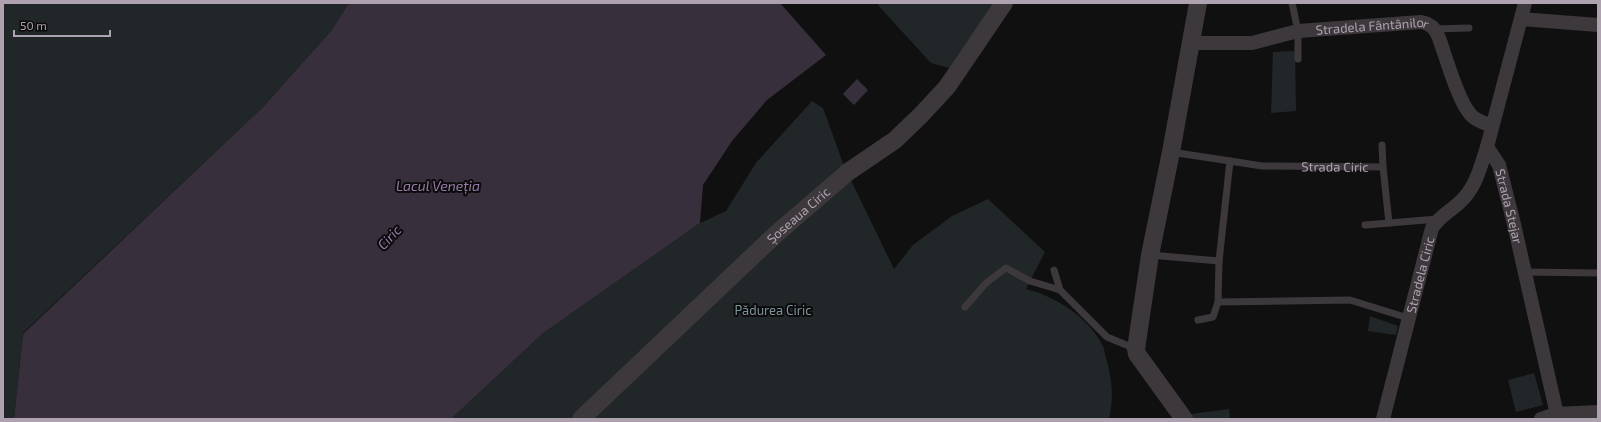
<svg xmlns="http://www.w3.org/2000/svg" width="1601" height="422" font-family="'Exo 2',sans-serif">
  <rect width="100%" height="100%" fill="#111011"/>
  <!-- green -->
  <path fill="#212628" d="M 3,3 L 349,3 L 331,31 L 263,107 L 23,333 L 14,419 L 3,419 Z
    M 876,3 L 994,3 L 949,68 L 931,63 Z
    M 1295,51 L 1296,111 L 1271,113 L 1273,52 Z
    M 812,101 L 823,108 L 844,166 L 894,269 L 913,245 L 952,216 L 988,199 L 1045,252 L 1026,289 C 1057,297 1088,317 1103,346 C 1105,351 1105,357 1107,361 C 1112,383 1114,397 1109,419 L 451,419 L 542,334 L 700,223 L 726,211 L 756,163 Z
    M 1370,316 L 1398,326 L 1396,335 L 1368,331 Z
    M 1534,373 L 1543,405 L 1516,412 L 1508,380 Z
    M 1229,409 L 1230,419 L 1187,419 L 1184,415 Z"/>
  <!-- water -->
  <path fill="#372f3c" d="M 349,3 L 780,3 L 826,55 L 767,100 L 732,141 L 703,185 L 700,223 L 542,334 L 451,419 L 14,419 L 23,334 L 263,107 L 331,31 Z
    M 857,79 L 868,90 L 854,105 L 843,94 Z"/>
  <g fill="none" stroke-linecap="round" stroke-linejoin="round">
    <!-- service -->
    <g stroke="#3d383c" stroke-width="7">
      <path d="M 1292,3 L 1298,31 L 1298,59"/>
      <path d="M 1435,29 L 1469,28"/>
      <path d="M 1382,145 L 1383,167"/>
      <path d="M 1171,152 L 1230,161"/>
      <path d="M 1365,225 L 1389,223"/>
      <path d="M 1150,255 L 1219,261 L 1218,302 L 1350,300 L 1408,318"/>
      <path id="s1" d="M 1219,261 L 1230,161 L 1262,166 L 1383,167 L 1389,223 L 1438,219"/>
      <path d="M 1054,270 L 1060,290"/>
      <path d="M 1524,272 L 1598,273"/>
      <path d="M 965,307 L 986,283 L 1006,268 L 1030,281 L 1060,290 L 1107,337 L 1136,349"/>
      <path d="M 1198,320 L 1213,317 L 1218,302"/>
    </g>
    <!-- minor -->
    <g stroke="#3d383c" stroke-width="14">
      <path id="s2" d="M 1525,3 L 1487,147 L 1499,165 L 1513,220 L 1558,419"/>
      <path d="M 1522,19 L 1598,25"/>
      <path id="s3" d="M 1190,43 L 1252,43 L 1298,31 L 1421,22 C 1431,24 1435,28 1439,38 C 1446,57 1458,101 1471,115 C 1476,121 1485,123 1492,126"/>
      <path id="s4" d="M 1383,419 L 1432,228 C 1440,216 1449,212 1459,203 C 1476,188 1480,168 1487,147"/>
      <path d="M 1541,419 L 1556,414 L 1598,412"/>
    </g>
    <!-- tertiary -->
    <g stroke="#3d383c" stroke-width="18">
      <path id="s5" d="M 581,419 L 776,234 L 848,172 L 895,140 L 921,115 L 947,87 L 1004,3"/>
      <path d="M 1184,419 L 1137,354 L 1136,349 L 1150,255 L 1171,152 L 1198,3"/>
    </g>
  </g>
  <g text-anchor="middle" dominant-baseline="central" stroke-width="4" stroke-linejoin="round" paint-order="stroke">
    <!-- street labels -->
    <g font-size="13" fill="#aea2b0" stroke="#0c0b0c">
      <text stroke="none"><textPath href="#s3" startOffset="184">Stradela Fântânilor</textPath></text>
      <text stroke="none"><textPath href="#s1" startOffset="206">Strada Ciric</textPath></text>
      <text stroke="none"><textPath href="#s2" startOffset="213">Strada Stejar</textPath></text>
      <text stroke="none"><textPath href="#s5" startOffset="298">Șoseaua Ciric</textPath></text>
      <text stroke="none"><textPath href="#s4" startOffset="149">Stradela Ciric</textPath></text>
    </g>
    <!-- park labels -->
    <g font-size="13" fill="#7b939a" stroke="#0c0b0c">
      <text x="773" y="310">Pădurea Ciric</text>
    </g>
    <!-- water labels -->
    <g font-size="14" font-style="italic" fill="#987ca9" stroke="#0c0b0c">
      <text x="438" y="185">Lacul Veneția</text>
      <text transform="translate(389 237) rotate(-47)">Ciric</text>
    </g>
  </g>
  <!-- border -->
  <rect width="1601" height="422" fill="none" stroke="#aea2b0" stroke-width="8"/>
  <!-- scale -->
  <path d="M14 30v6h96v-6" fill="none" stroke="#aea2b0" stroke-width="2"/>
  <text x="20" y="30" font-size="12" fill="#aea2b0" stroke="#0c0b0c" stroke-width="3" paint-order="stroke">50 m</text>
</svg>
